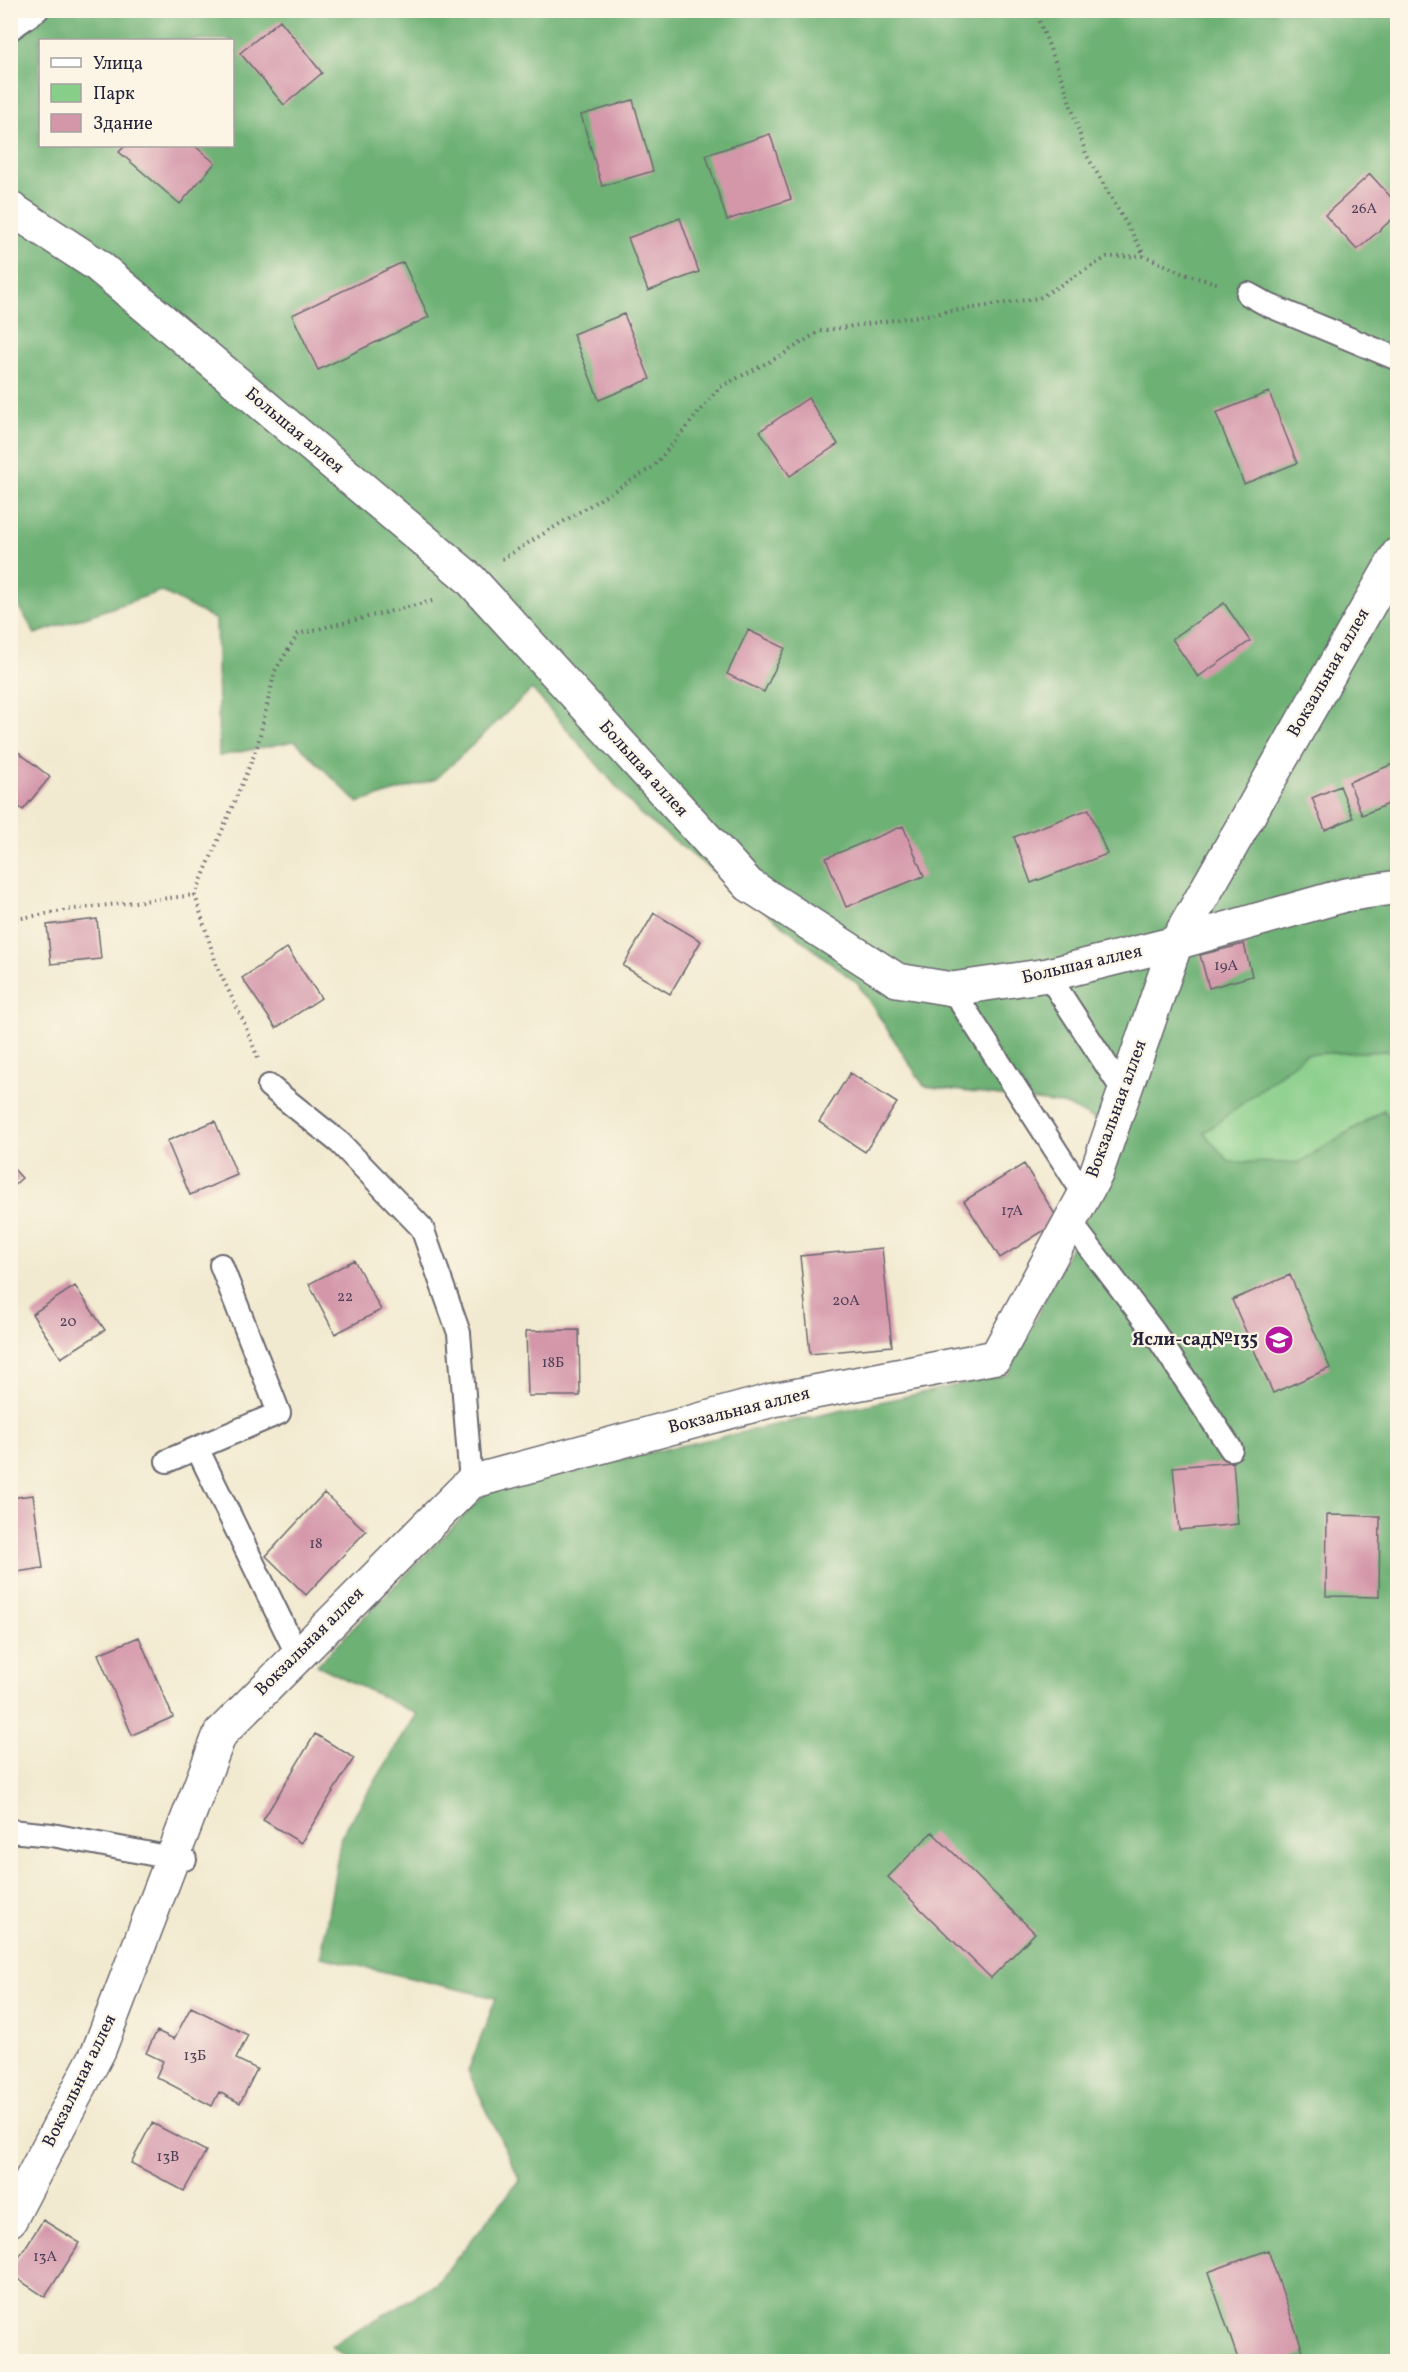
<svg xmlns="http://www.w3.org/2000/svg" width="1408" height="2372" font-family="Vollkorn,serif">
  <rect width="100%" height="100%" fill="#fcf5e5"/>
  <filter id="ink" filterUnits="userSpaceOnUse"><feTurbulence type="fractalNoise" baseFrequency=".0167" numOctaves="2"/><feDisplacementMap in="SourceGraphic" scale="12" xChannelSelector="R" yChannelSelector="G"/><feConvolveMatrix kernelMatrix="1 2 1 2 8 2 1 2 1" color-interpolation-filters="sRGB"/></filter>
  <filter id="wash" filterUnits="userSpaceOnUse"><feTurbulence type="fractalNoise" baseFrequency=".008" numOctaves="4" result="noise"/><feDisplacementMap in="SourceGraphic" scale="24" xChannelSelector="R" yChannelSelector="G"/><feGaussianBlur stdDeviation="1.35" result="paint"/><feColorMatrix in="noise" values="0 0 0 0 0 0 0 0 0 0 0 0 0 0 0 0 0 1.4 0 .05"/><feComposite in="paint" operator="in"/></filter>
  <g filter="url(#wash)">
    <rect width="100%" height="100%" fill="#f2ead0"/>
    <!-- green -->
    <path fill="#87ce89" stroke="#547862" stroke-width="1.5" d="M 1391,1051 L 1397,1059 L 1397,1130 L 1383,1110 L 1299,1163 L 1229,1163 L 1204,1133 L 1306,1054 Z"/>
    <!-- forest -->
    <path fill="#6db175" stroke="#486a58" stroke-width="1.5" fill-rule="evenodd" d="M 27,10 L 1397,11 L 1397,1059 L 1390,1051 L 1306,1054 L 1204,1133 L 1229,1162 L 1298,1163 L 1384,1110 L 1397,1130 L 1397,2361 L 352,2362 L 331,2346 L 436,2284 L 520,2180 L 468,2071 L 496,1998 L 321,1957 L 341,1836 L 417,1714 L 317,1665 L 492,1487 L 1008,1374 L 1126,1135 L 1066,1105 L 924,1086 L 858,984 L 640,814 L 532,689 L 436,779 L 358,803 L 295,741 L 219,756 L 216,620 L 161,591 L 35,634 L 10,590 L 10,33 ZM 40,40 L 232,40 L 232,146 L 40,146 Z"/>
    <g id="blocks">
      <!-- building -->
      <path fill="#d497aa" d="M 280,20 L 322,73 L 284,105 L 240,53 Z
        M 633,100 L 653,171 L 602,186 L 581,115 Z
        M 770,134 L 791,199 L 727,220 L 706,155 Z
        M 125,146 L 195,146 L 215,163 L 180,204 L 119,152 Z
        M 1370,174 L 1398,205 L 1398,214 L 1357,250 L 1325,215 Z
        M 680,218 L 699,272 L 648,291 L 628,238 Z
        M 403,262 L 429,317 L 318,370 L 292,315 Z
        M 624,314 L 650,379 L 599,400 L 573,334 Z
        M 1269,392 L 1297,463 L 1244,484 L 1216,413 Z
        M 808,398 L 838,444 L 790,476 L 760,431 Z
        M 1224,603 L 1250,641 L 1198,677 L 1172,639 Z
        M 748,630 L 785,648 L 764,692 L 727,674 Z
        M 12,747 L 50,777 L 23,810 L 10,800 Z
        M 1393,764 L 1398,773 L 1398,800 L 1362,815 L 1349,782 Z
        M 1340,786 L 1353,818 L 1325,830 L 1312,798 Z
        M 1089,809 L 1107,854 L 1031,883 L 1014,837 Z
        M 903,826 L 924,876 L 846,907 L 826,858 Z
        M 654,913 L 701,941 L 670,994 L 623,966 Z
        M 97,919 L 101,959 L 51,964 L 47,925 Z
        M 1244,944 L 1252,976 L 1209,988 L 1200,955 Z
        M 287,948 L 321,998 L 276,1028 L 242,978 Z
        M 850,1073 L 897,1103 L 865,1152 L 819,1122 Z
        M 215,1121 L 237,1175 L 190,1195 L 167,1141 Z
        M 1024,1164 L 1059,1221 L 1000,1258 L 964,1201 Z
        M 10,1165 L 22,1178 L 10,1189 Z
        M 882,1248 L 892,1346 L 810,1354 L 800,1256 Z
        M 354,1260 L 381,1310 L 335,1334 L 309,1284 Z
        M 1290,1275 L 1330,1368 L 1273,1393 L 1232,1300 Z
        M 75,1286 L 105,1330 L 61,1358 L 32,1314 Z
        M 579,1330 L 580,1396 L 528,1396 L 526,1331 Z
        M 1233,1462 L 1238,1524 L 1179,1530 L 1173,1467 Z
        M 324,1493 L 366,1531 L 306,1595 L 266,1556 Z
        M 33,1495 L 43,1568 L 10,1573 L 10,1498 Z
        M 1327,1515 L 1380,1516 L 1379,1597 L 1326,1596 Z
        M 139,1637 L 173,1717 L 132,1735 L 98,1654 Z
        M 315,1734 L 354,1758 L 301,1843 L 263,1820 Z
        M 932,1832 L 1035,1933 L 991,1978 L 888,1877 Z
        M 191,2007 L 248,2035 L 236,2059 L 257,2069 L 240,2103 L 219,2092 L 212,2106 L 156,2077 L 163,2061 L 146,2053 L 157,2031 L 174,2039 Z
        M 152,2123 L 206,2151 L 184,2191 L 131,2163 Z
        M 43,2220 L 80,2243 L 45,2297 L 10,2274 L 10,2271 Z
        M 1268,2250 L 1304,2354 L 1284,2362 L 1239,2362 L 1208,2272 Z"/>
    </g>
  </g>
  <g filter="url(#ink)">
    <use href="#blocks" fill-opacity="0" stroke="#6b686f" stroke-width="1.5"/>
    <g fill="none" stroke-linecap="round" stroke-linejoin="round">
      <!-- service casing -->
      <g stroke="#6b686f" stroke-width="26">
        <path id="service" d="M 10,29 L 37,10
          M 1248,294 L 1268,305 L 1398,359
          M 1048,975 L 1124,1092
          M 952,989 L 1084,1194
          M 269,1086 L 340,1143 L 422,1228 L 459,1333 L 471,1482
          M 1073,1215 L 1078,1232 L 1154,1332 L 1231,1449
          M 221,1265 L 279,1413 L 197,1448 L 297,1654
          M 167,1461 L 197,1448
          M 10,1831 L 52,1835 L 172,1858 L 185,1859"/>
      </g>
      <!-- minor casing -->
      <g stroke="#6b686f" stroke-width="36">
        <path id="minor" d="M 10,208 L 97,265 L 470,579 L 749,885 L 897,980 L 952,989 L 1048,975 L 1176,943 L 1345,895 L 1398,887
          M 10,2220 L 99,2050 L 220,1734 L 471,1482 L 773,1400 L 996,1357 L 1096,1174 L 1176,943 L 1398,554"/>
      </g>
      <!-- path -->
      <path stroke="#6b686f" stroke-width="4" stroke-dasharray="1.5 4.5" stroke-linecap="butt" d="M 1035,10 L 1065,87 L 1086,154 L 1145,256
        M 502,559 L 653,467 L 720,387 L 782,355 L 820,331 L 1039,298 L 1107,257 L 1145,256 L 1184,274 L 1219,284
        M 10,920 L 74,909 L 195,895
        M 258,1058 L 242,1018 L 217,967 L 195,895 L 257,748 L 275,671 L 298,634 L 436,600"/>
      <!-- service -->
      <use href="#service" stroke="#fff" stroke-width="22"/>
      <!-- minor -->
      <use href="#minor" stroke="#fff" stroke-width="33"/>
    </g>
  </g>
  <!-- icons -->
  <defs>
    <g id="school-disc" transform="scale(1.5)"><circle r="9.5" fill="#b5179e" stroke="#fcf5e5"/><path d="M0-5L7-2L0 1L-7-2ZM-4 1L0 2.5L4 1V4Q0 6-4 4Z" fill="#fff"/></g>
  </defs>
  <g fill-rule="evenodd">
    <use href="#school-disc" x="1279" y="1340"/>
  </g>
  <g text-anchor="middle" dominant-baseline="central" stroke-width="4.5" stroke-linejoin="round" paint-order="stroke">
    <!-- number labels -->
    <g font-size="15" fill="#4e3f57">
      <text x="1364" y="209">26А</text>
      <text x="1226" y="966">19А</text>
      <text x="1012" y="1211">17А</text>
      <text x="345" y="1297">22</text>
      <text x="846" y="1301">20А</text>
      <text x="68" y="1322">20</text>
      <text x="553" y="1363">18Б</text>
      <text x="316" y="1544">18</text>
      <text x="195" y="2056">13Б</text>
      <text x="168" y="2157">13В</text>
      <text x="45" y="2257">13А</text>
    </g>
    <!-- street labels -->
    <g font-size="18" fill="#22223b" stroke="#fcf5e5">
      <text transform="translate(294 431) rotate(40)">Большая аллея</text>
      <text transform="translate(1329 673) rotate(-60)">Вокзальная аллея</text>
      <text transform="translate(643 769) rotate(48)">Большая аллея</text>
      <text transform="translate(1082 965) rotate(-13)">Большая аллея</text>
      <text transform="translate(1117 1109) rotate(-70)">Вокзальная аллея</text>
      <text transform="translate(739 1411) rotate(-14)">Вокзальная аллея</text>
      <text transform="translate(310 1642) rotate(-45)">Вокзальная аллея</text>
      <text transform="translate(80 2081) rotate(-64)">Вокзальная аллея</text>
    </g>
    <!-- poi labels -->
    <g font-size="18" font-weight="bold" fill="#22223b" stroke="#fcf5e5" text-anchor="end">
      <text x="1258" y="1340">Ясли-сад№135</text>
    </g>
  </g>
  <!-- margin -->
  <rect width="1408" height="2372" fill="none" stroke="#fcf5e5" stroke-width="36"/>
  <!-- legend -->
  <rect x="39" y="39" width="195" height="108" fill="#fcf5e5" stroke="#a5a1a1" stroke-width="1.5"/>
  <rect x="51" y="58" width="30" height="9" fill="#ffffff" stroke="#a5a1a1" stroke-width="1.5"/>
  <text x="93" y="69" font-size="18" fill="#22223b">Улица</text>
  <rect x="51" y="84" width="30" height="18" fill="#87ce89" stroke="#a5a1a1" stroke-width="1.5"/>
  <text x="93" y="99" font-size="18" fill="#22223b">Парк</text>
  <rect x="51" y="114" width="30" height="18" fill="#d497aa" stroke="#a5a1a1" stroke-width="1.5"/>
  <text x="93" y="129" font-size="18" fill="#22223b">Здание</text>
</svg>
